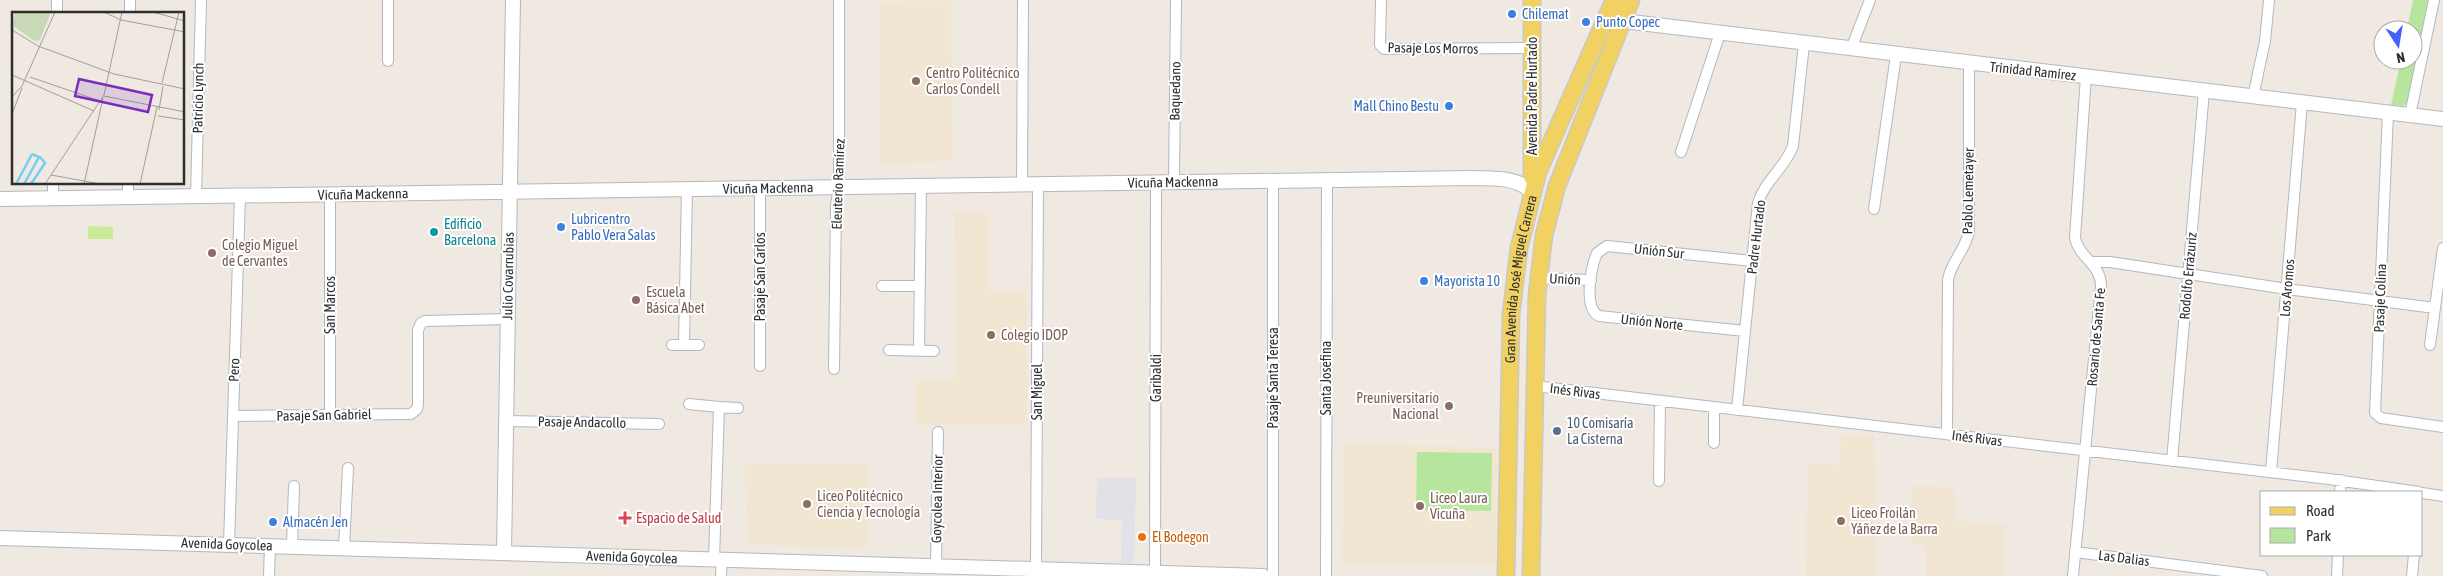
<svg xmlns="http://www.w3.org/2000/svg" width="2443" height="576" font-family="'Asap Condensed',sans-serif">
  <rect width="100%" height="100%" fill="#efe9e1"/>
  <!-- industrial -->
  <path fill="#e3e1e8" d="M 1097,478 L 1136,478 L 1134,563 L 1121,563 L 1122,520 L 1096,519 Z"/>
  <!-- education -->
  <path fill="#f0e6d1" d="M 951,1 L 953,161 L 880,163 L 880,2 Z
    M 954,213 L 989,213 L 989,290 L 1027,290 L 1027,425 L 916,425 L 916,380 L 955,380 Z
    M 1841,434 L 1874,437 L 1875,576 L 1806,576 L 1807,462 L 1839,465 Z
    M 1344,445 L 1497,447 L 1496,566 L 1342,564 Z
    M 745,463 L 869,463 L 868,548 L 747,545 Z
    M 1911,486 L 1954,487 L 1955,521 L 2005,524 L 2005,576 L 1926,576 L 1926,546 L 1911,545 Z"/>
  <!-- green -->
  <path fill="#b6e59e" d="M 2413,0 L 2429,0 L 2410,102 L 2403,106 L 2391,105 L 2401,60 L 2413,60 L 2413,30 L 2407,30 Z
    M 1417,452 L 1492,453 L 1491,511 L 1416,510 Z"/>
  <!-- pitch -->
  <path fill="#c9ec9a" d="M 88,226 L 113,227 L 113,239 L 88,239 Z"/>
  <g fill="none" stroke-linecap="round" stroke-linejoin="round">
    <!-- street casing -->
    <g stroke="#b4b7c1" stroke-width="12">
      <path id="street" d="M 388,0 L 388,61
        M 1381,0 L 1380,45 L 1384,49 L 1532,48
        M 57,14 L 57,0
        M 130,14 L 130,0
        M 1851,49 L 1870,0
        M 2253,97 L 2265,41 L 2269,0
        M 2388,113 L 2375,413 L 2381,418 L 2443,427
        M 2410,115 L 2434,0
        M 1681,152 L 1720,33
        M 1273,181 L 1273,576
        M 1174,182 L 1176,0
        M 1022,185 L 1023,0
        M 330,194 L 330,415
        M 196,196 L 201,0
        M 53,198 L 53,184
        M 128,198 L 128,184
        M 1874,209 L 1896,55
        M 2092,262 L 2110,262 L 2287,289 L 2435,308
        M 1538,278 L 1591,280
        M 882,286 L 920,286
        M 1745,331 L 1599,316 C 1583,308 1591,267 1597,253 L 1607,246 L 1752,261
        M 672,345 L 699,345
        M 684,345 L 687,189
        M 2430,345 L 2443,248
        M 889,350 L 934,351
        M 919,351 L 921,186
        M 760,366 L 760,188
        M 834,369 L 836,205 L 839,187 L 839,0
        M 1535,386 L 2329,479 L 2419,492
        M 689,404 L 719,407
        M 1714,407 L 1714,443
        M 1737,410 L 1758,203 C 1765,180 1785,168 1793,146 L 1804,44
        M 233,416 L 411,414 L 417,409 L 418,404 L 418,330 L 421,323 L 425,321 L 507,319
        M 506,421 L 659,424
        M 1947,434 L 1948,280 C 1951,261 1966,250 1969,231 L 1969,64
        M 2172,461 L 2204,91
        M 2271,472 L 2302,103
        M 1659,481 L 1660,401
        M 2340,492 L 2341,480
        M 2422,493 L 2443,496
        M 229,545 L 240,196
        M 292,546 L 294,486
        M 344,548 L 348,468
        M 2075,552 L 2262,576
        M 714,559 L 719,407 L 738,408
        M 936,566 L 938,432
        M 1036,569 L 1038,184
        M 1155,573 L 1156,183
        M 269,576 L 270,546
        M 721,576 L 722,560
        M 1326,576 L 1327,180
        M 2073,576 L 2101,286 C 2101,264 2079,258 2075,238 L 2086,76
        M 2337,576 L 2338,555
        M 2412,576 L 2414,555"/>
    </g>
    <!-- secondary casing -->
    <g stroke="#b4b7c1" stroke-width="16">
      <path id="secondary" d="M 1623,21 L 2443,119
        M 0,199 L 1472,178 C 1493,179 1516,176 1532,192
        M 0,538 L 1263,576
        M 504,553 L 513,0"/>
    </g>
    <!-- primary casing -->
    <g stroke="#c9c9c9" stroke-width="19">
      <g id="primary">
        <path d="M 1532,177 L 1532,0"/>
        <path id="s1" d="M 1506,576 L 1511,314 L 1519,248 L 1538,172 L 1614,0"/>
        <path d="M 1531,576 L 1537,295 L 1544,235 L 1557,186 L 1631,0"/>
      </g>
    </g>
    <!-- street -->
    <use href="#street" stroke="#fff" stroke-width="10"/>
    <!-- secondary -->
    <use href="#secondary" stroke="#fff" stroke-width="14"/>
    <!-- primary -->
    <use href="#primary" stroke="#f2d163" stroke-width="16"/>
  </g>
  <!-- markers -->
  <g fill="#3f7fe0" stroke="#fff" stroke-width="2">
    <circle cx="1512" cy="14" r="5"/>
    <circle cx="1586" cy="22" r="5"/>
    <circle cx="1449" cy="106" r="5"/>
    <circle cx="561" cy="227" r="5"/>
    <circle cx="1424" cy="281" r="5"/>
    <circle cx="273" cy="522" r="5"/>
  </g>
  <g fill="#8d6e63" stroke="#fff" stroke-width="2">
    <circle cx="916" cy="81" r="5"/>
    <circle cx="212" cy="253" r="5"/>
    <circle cx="636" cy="300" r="5"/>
    <circle cx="991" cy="335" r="5"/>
    <circle cx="1449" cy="406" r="5"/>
    <circle cx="807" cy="504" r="5"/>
    <circle cx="1420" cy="506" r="5"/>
    <circle cx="1841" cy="521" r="5"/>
  </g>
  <circle fill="#0f9aa8" stroke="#fff" stroke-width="2" cx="434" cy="232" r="5"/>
  <circle fill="#5c6f8a" stroke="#fff" stroke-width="2" cx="1557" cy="431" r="5"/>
  <path fill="#e0444e" stroke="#fff" stroke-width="2" d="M622.5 510.5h5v5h5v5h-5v5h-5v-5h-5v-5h5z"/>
  <circle fill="#e8710a" stroke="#fff" stroke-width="2" cx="1142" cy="537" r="5"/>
  <g text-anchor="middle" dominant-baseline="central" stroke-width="4" stroke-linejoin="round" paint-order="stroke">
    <!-- shop labels -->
    <g font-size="14" fill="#366cbe" stroke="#fff" text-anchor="start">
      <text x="1522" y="14">Chilemat</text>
      <text x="1596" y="22">Punto Copec</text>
      <text x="1439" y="106" text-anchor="end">Mall Chino Bestu</text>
      <text x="571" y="219">Lubricentro<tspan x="571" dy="16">Pablo Vera Salas</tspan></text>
      <text x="1434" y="281">Mayorista 10</text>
      <text x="283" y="522">Almacén Jen</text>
    </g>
    <!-- street labels -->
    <g font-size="14" fill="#2e2e2e" stroke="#fff">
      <text transform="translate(1433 48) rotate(1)">Pasaje Los Morros</text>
      <text transform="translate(2033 71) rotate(6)">Trinidad Ramírez</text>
      <text transform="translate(1175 91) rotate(-89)">Baquedano</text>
      <text transform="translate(1532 96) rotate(-90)">Avenida Padre Hurtado</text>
      <text transform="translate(198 98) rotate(-89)">Patricio Lynch</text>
      <text transform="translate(1173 182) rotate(-1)">Vicuña Mackenna</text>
      <text transform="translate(838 184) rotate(-88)">Eleuterio Ramírez</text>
      <text transform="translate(768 188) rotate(-1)">Vicuña Mackenna</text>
      <text transform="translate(1968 191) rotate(-89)">Pablo Lemetayer</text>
      <text transform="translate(363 194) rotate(-1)">Vicuña Mackenna</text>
      <text transform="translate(1756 237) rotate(-83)">Padre Hurtado</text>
      <text transform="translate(1659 251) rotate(6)">Unión Sur</text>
      <text transform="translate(508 276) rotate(-89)">Julio Covarrubias</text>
      <text transform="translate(2188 276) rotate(-85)">Rodolfo Errázuriz</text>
      <text transform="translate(760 277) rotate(-90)">Pasaje San Carlos</text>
      <text transform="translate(1565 279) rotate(3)">Unión</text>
      <text stroke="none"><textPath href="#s1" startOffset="298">Gran Avenida José Miguel Carrera</textPath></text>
      <text transform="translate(2287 288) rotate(-85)">Los Aromos</text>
      <text transform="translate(2380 298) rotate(-88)">Pasaje Colina</text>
      <text transform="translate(330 305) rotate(-90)">San Marcos</text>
      <text transform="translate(1652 322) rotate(6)">Unión Norte</text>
      <text transform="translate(2096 337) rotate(-85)">Rosario de Santa Fe</text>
      <text transform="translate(234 370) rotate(-88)">Pero</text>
      <text transform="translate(1156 378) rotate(-90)">Garibaldi</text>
      <text transform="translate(1273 378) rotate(-90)">Pasaje Santa Teresa</text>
      <text transform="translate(1326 378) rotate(-90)">Santa Josefina</text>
      <text transform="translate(1575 391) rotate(7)">Inés Rivas</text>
      <text transform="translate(1037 392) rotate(-90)">San Miguel</text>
      <text transform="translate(324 415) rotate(-1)">Pasaje San Gabriel</text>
      <text transform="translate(582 422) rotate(1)">Pasaje Andacollo</text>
      <text transform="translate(1977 438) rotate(7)">Inés Rivas</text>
      <text transform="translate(937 499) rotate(-89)">Goycolea Interior</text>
      <text transform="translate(227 544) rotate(2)">Avenida Goycolea</text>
      <text transform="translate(632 557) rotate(2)">Avenida Goycolea</text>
      <text transform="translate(2124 558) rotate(7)">Las Dalias</text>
    </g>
    <!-- education labels -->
    <g font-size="14" fill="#785e54" stroke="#fff" text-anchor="start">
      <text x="926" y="73">Centro Politécnico<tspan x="926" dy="16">Carlos Condell</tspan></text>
      <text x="222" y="245">Colegio Miguel<tspan x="222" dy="16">de Cervantes</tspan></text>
      <text x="646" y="292">Escuela<tspan x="646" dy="16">Básica Abet</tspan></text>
      <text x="1001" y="335">Colegio IDOP</text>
      <text x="1439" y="398" text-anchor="end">Preuniversitario<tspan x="1439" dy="16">Nacional</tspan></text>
      <text x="817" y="496">Liceo Politécnico<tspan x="817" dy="16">Ciencia y Tecnología</tspan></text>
      <text x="1430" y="498">Liceo Laura<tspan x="1430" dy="16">Vicuña</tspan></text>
      <text x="1851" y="513">Liceo Froilán<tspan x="1851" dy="16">Yáñez de la Barra</tspan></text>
    </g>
    <!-- culture labels -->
    <g font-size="14" fill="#0d838f" stroke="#fff" text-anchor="start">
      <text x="444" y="224">Edificio<tspan x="444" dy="16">Barcelona</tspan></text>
    </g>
    <!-- service labels -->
    <g font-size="14" fill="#4e5e75" stroke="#fff" text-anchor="start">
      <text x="1567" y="423">10 Comisaría<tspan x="1567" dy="16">La Cisterna</tspan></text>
    </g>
    <!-- health labels -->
    <g font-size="14" fill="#be3a42" stroke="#fff" text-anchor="start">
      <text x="636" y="518">Espacio de Salud</text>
    </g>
    <!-- food labels -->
    <g font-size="14" fill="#c56008" stroke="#fff" text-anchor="start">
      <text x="1152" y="537">El Bodegon</text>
    </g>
  </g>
  <!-- overview -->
  <g transform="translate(12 12)">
    <rect width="172" height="172" fill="#efe9e1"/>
    <path d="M 3,0 L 39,0 L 28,28 L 23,29 L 1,14 Z" fill="#c8d9b8"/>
    <path fill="none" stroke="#75cff0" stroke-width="2.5" d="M 4,172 L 20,142M 12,172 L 27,145 L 20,142M 19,172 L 33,151 L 28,145"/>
    <path fill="none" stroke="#a29e99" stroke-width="1" d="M 92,0 L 109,8 L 173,20M 141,0 L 173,9M 0,18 L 26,34 L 102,62 L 173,77M 0,63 L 82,99M 18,65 L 88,89M 150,71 L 167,0M 92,84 L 173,100M 0,85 L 10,74 L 43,0M 147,98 L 151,74M 0,102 L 10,76M 146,104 L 173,108M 39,163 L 89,172M 33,172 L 92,83 L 110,0M 72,172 L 91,86M 128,172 L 145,95"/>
    <path fill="#7b2cbf" fill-opacity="0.15" stroke="#7b2cbf" stroke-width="2.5" d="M 67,67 L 140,83 L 136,100 L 63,84 Z"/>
    <rect width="172" height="172" fill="none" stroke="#2e2e2e" stroke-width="2.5"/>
  </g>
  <!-- legend -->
  <rect x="2260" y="491" width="162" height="65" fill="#ffffff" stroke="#ababab"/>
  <rect x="2270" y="507" width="25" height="8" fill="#f2d163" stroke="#ababab"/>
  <text x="2306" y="516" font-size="15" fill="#2e2e2e">Road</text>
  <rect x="2270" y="528" width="25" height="15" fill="#b6e59e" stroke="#ababab"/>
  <text x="2306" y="541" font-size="15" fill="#2e2e2e">Park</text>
  <!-- north arrow -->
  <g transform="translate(2398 45) rotate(168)"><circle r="24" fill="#ffffff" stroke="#ababab"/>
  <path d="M0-4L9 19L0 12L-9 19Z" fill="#4264fb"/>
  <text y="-8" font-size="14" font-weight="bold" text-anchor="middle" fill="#2e2e2e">N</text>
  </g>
</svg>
